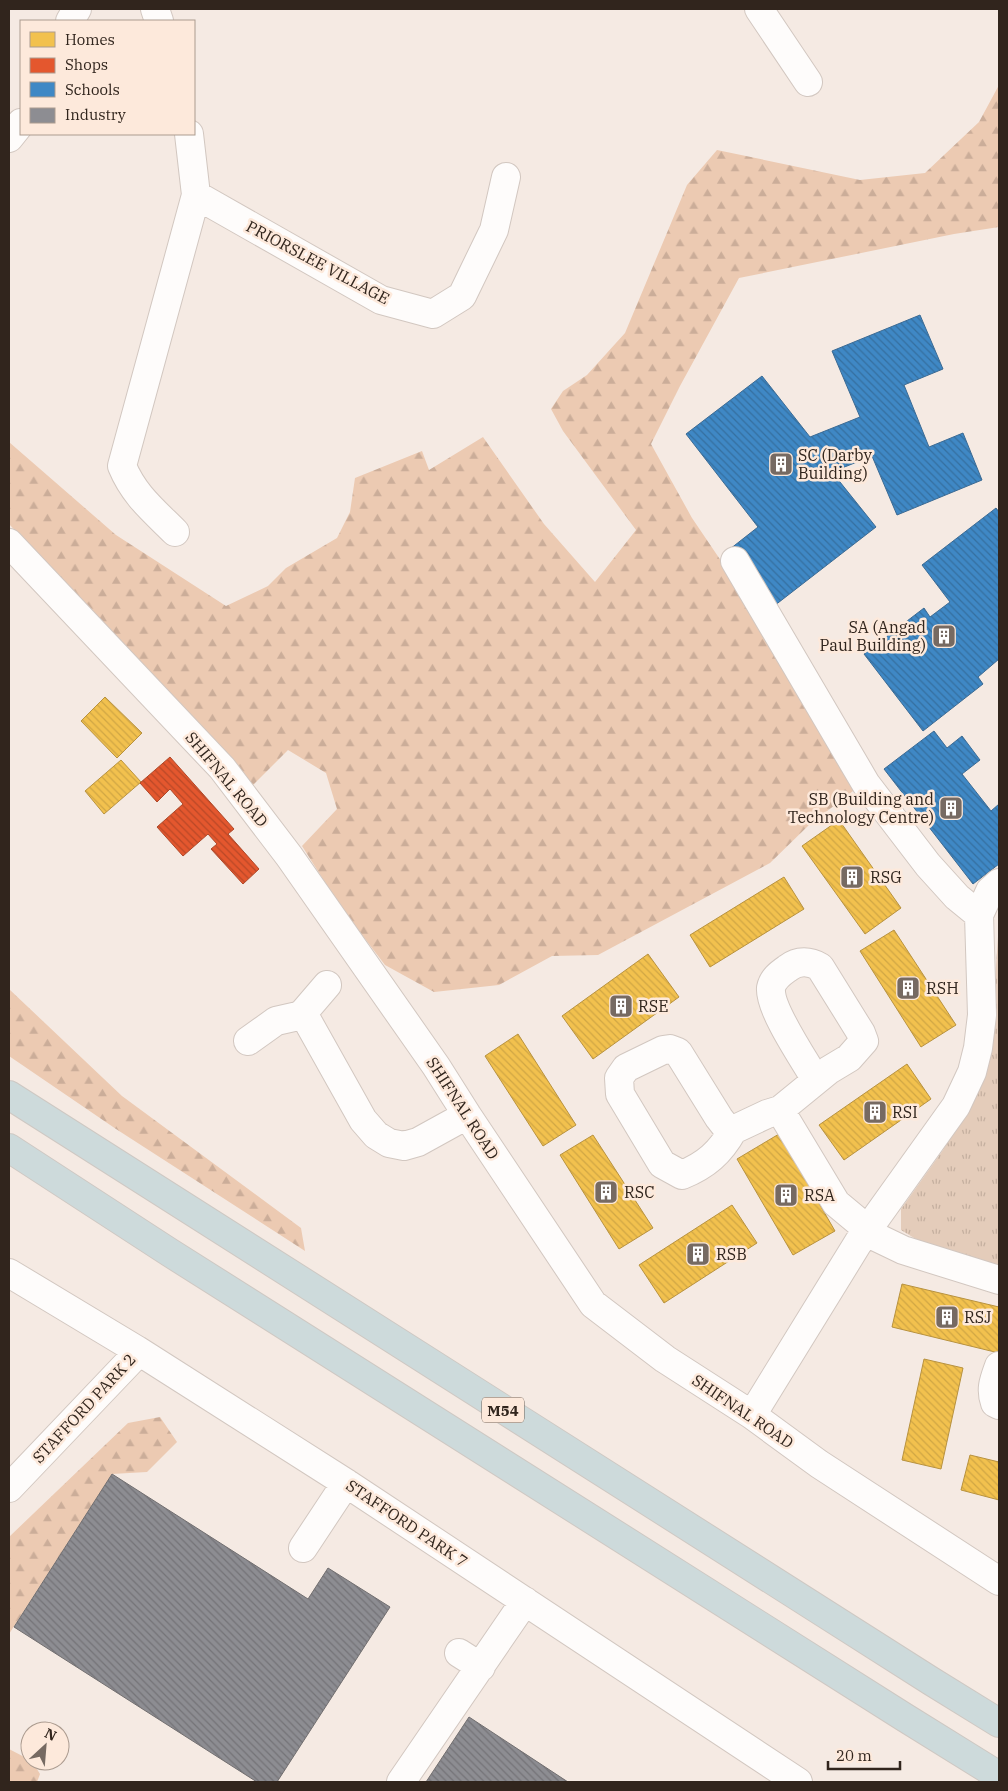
<svg xmlns="http://www.w3.org/2000/svg" width="1008" height="1791" font-family="'IBM Plex Serif',serif">
  <defs>
    <pattern id="forest-firs" width="22" height="20" patternUnits="userSpaceOnUse" patternTransform="scale(1.25)"><rect width="22" height="20" fill="#eccab2"/><path d="M5 1l3.5 6h-7zM16 11l3.5 6h-7z" fill="#cbad99"/></pattern>
    <pattern id="park-tufts" width="24" height="20" patternUnits="userSpaceOnUse" patternTransform="scale(1.25)"><rect width="24" height="20" fill="#e4ccba"/><path d="M3 7l-1-3M5 7V3M7 7l1-3M15 17l-1-3M17 17v-4M19 17l1-3" fill="none" stroke="#c4af9f"/></pattern>
    <pattern id="homes-back-hatch" width="6" height="6" patternUnits="userSpaceOnUse" patternTransform="scale(1.25)"><rect width="6" height="6" fill="#f2c14e"/><path d="M-1 5l2 2M0 0l6 6M5-1l2 2" fill="none" stroke="#d0a644"/></pattern>
    <pattern id="shops-back-hatch" width="6" height="6" patternUnits="userSpaceOnUse" patternTransform="scale(1.25)"><rect width="6" height="6" fill="#e4572e"/><path d="M-1 5l2 2M0 0l6 6M5-1l2 2" fill="none" stroke="#b94827"/></pattern>
    <pattern id="schools-back-hatch" width="6" height="6" patternUnits="userSpaceOnUse" patternTransform="scale(1.25)"><rect width="6" height="6" fill="#3f88c5"/><path d="M-1 5l2 2M0 0l6 6M5-1l2 2" fill="none" stroke="#356f9f"/></pattern>
    <pattern id="industry-back-hatch" width="6" height="6" patternUnits="userSpaceOnUse" patternTransform="scale(1.25)"><rect width="6" height="6" fill="#8d8d92"/><path d="M-1 5l2 2M0 0l6 6M5-1l2 2" fill="none" stroke="#747377"/></pattern>
  </defs>
  <rect width="100%" height="100%" fill="#f5eae3"/>
  <!-- forest -->
  <path fill="url(#forest-firs)" d="M 999,85 L 999,227 L 954,234 L 739,278 L 680,386 L 651,444 L 692,518 L 736,583 L 857,788 L 809,825 L 770,863 L 598,955 L 552,956 L 499,985 L 434,992 L 385,965 L 340,906 L 302,846 L 337,809 L 326,773 L 288,750 L 250,788 L 91,611 L 9,524 L 9,442 L 116,535 L 226,606 L 268,586 L 286,568 L 337,538 L 350,512 L 355,478 L 422,451 L 429,470 L 483,437 L 544,524 L 595,582 L 636,530 L 563,431 L 551,409 L 563,391 L 587,375 L 625,333 L 687,185 L 717,150 L 860,180 L 925,173 L 979,122 Z
    M 9,989 L 122,1096 L 301,1228 L 305,1251 L 116,1129 L 9,1056 Z
    M 160,1417 L 177,1442 L 147,1472 L 112,1474 L 9,1634 L 9,1537 L 128,1423 Z
    M 9,1749 L 32,1761 L 40,1774 L 37,1782 L 9,1782 Z"/>
  <!-- park -->
  <path fill="url(#park-tufts)" d="M 999,922 L 999,1266 L 919,1241 L 901,1230 L 901,1209 L 943,1150 L 985,1078 L 992,1025 Z"/>
  <!-- homes -->
  <path fill="url(#homes-back-hatch)" stroke="#b8923f" d="M 105,697 L 142,733 L 117,758 L 81,721 Z
    M 121,760 L 141,782 L 104,814 L 85,791 Z
    M 839,820 L 901,908 L 865,934 L 802,846 Z
    M 784,877 L 804,909 L 710,967 L 690,935 Z
    M 894,930 L 956,1025 L 921,1047 L 860,951 Z
    M 648,954 L 679,997 L 593,1059 L 562,1016 Z
    M 518,1034 L 576,1125 L 543,1146 L 485,1056 Z
    M 907,1064 L 931,1099 L 844,1160 L 819,1125 Z
    M 779,1134 L 835,1231 L 793,1255 L 737,1159 Z
    M 593,1135 L 653,1228 L 619,1249 L 560,1155 Z
    M 732,1205 L 757,1243 L 664,1303 L 639,1265 Z
    M 902,1284 L 999,1307 L 999,1353 L 892,1327 Z
    M 924,1359 L 963,1368 L 941,1469 L 902,1460 Z
    M 970,1455 L 999,1462 L 999,1500 L 961,1490 Z"/>
  <!-- shops -->
  <path fill="url(#shops-back-hatch)" stroke="#ae4829" d="M 170,757 L 234,829 L 228,834 L 259,869 L 243,884 L 211,849 L 217,844 L 208,834 L 183,856 L 157,827 L 183,804 L 170,789 L 157,802 L 140,783 Z"/>
  <!-- schools -->
  <path fill="url(#schools-back-hatch)" stroke="#3b6a93" d="M 920,315 L 943,369 L 904,385 L 929,447 L 963,433 L 982,480 L 897,515 L 872,456 L 832,472 L 876,527 L 774,606 L 730,549 L 758,527 L 686,434 L 762,376 L 810,437 L 860,417 L 832,351 Z
    M 996,508 L 999,512 L 999,659 L 978,677 L 983,684 L 923,731 L 864,654 L 924,608 L 930,617 L 950,602 L 922,565 Z
    M 934,731 L 947,748 L 962,736 L 980,760 L 962,774 L 991,811 L 999,804 L 999,864 L 973,884 L 884,769 Z"/>
  <!-- industry -->
  <path fill="url(#industry-back-hatch)" stroke="#716e6f" d="M 112,1474 L 308,1599 L 328,1568 L 390,1607 L 277,1782 L 257,1782 L 14,1627 Z
    M 469,1717 L 568,1782 L 426,1782 Z"/>
  <g fill="none" stroke-linecap="round" stroke-linejoin="round">
    <!-- minor casing -->
    <g stroke="#d2c7c0" stroke-width="30">
      <path id="minor" d="M 155,9 L 159,21
        M 759,9 L 808,82
        M 70,21 L 77,9
        M 9,138 L 21,123
        M 196,195 L 381,300 L 433,314 L 462,296 L 494,230 L 506,177
        M 175,532 C 153,510 134,495 122,466 L 196,195 L 189,134
        M 9,543 L 222,768 L 289,856 L 436,1066 L 467,1115 L 593,1304 L 665,1359 L 752,1415 L 819,1464 L 999,1581
        M 735,561 L 866,784 L 928,865 L 957,897 L 979,915
        M 303,1013 L 363,1120 L 376,1135 L 389,1143 L 404,1146 L 418,1142 L 467,1115
        M 248,1041 L 276,1021 L 298,1016 L 303,1013 L 327,985
        M 780,1110 L 829,1070 L 849,1058 L 864,1041 L 861,1033 L 820,967 C 810,961 798,960 788,968 C 781,973 773,978 771,988 C 769,1009 805,1061 816,1080
        M 733,1130 C 720,1153 706,1165 682,1175 L 662,1164 L 620,1094 L 619,1078 L 626,1068 L 663,1050 L 670,1049 L 678,1052 L 719,1118 L 726,1127 L 733,1130 L 767,1114 L 780,1110 L 836,1203 L 878,1238 L 903,1250 L 999,1280
        M 9,1273 L 137,1350 L 346,1483 L 798,1782
        M 999,1366 C 994,1380 990,1389 995,1403 L 999,1405
        M 752,1415 L 858,1243 L 956,1106 L 972,1072 L 978,1048 L 982,1015 L 979,915 L 990,891 L 999,883
        M 9,1488 L 131,1360 L 137,1350
        M 303,1548 L 346,1483
        M 459,1653 L 481,1667
        M 401,1782 L 525,1601"/>
    </g>
    <!-- highway casing -->
    <g stroke="#cec8c3" stroke-width="30">
      <path id="highway" d="M 9,1095 L 931,1681 L 999,1723
        M 9,1148 L 169,1252 L 904,1717 L 999,1776"/>
    </g>
    <!-- minor -->
    <use href="#minor" stroke="#fefcfb" stroke-width="28"/>
    <!-- highway -->
    <use href="#highway" stroke="#cddadb" stroke-width="28"/>
  </g>
  <!-- icons -->
  <defs>
    <g id="building-square" transform="scale(1.25)"><rect x="-9" y="-9" width="18" height="18" rx="4" fill="#766a62" stroke="#fde9db"/><path d="M-4-6H4V6H1V3H-1V6H-4ZM-2.5-4.3h1.7v1.8h-1.7ZM.8-4.3h1.7v1.8H.8ZM-2.5-1h1.7V.8h-1.7ZM.8-1h1.7V.8H.8Z" fill="#fff"/></g>
  </defs>
  <g fill-rule="evenodd">
    <use href="#building-square" x="781" y="464"/>
    <use href="#building-square" x="944" y="636"/>
    <use href="#building-square" x="951" y="808"/>
    <use href="#building-square" x="852" y="877"/>
    <use href="#building-square" x="908" y="988"/>
    <use href="#building-square" x="621" y="1006"/>
    <use href="#building-square" x="875" y="1112"/>
    <use href="#building-square" x="606" y="1192"/>
    <use href="#building-square" x="786" y="1195"/>
    <use href="#building-square" x="698" y="1254"/>
    <use href="#building-square" x="947" y="1317"/>
  </g>
  <g text-anchor="middle" dominant-baseline="central" stroke-width="5" stroke-linejoin="round" paint-order="stroke">
    <!-- shield labels -->
    <rect fill="#fde9db" stroke="#6e6056" stroke-width="1" x="482" y="1397.5" width="42" height="25" rx="4"/>
    <g font-size="15" font-weight="bold" fill="#31251d">
      <text x="503" y="1410">M54</text>
    </g>
    <!-- street labels -->
    <g font-size="16" fill="#31251d" stroke="#fde9db">
      <text transform="translate(318 262) rotate(28)">PRIORSLEE VILLAGE</text>
      <text transform="translate(227 779) rotate(50)">SHIFNAL ROAD</text>
      <text transform="translate(463 1108) rotate(57)">SHIFNAL ROAD</text>
      <text transform="translate(84 1408) rotate(-47)">STAFFORD PARK 2</text>
      <text transform="translate(743 1411) rotate(34)">SHIFNAL ROAD</text>
      <text transform="translate(407 1523) rotate(34)">STAFFORD PARK 7</text>
    </g>
    <!-- poi labels -->
    <g font-size="16" fill="#31251d" stroke="#fde9db" text-anchor="start">
      <text x="798" y="455">SC (Darby<tspan x="798" dy="18">Building)</tspan></text>
      <text x="926" y="627" text-anchor="end">SA (Angad<tspan x="926" dy="18">Paul Building)</tspan></text>
      <text x="934" y="799" text-anchor="end">SB (Building and<tspan x="934" dy="18">Technology Centre)</tspan></text>
      <text x="870" y="877">RSG</text>
      <text x="926" y="988">RSH</text>
      <text x="638" y="1006">RSE</text>
      <text x="892" y="1112">RSI</text>
      <text x="624" y="1192">RSC</text>
      <text x="804" y="1195">RSA</text>
      <text x="716" y="1254">RSB</text>
      <text x="964" y="1317">RSJ</text>
    </g>
  </g>
  <!-- border -->
  <rect width="1008" height="1791" fill="none" stroke="#31251d" stroke-width="20"/>
  <!-- legend -->
  <rect x="20" y="20" width="175" height="115" fill="#fde9db" stroke="#ab9b8f"/>
  <rect x="30" y="32" width="25" height="15" fill="#f2c14e" stroke="#ab9b8f"/>
  <text x="65" y="45" font-size="15" fill="#31251d">Homes</text>
  <rect x="30" y="58" width="25" height="15" fill="#e4572e" stroke="#ab9b8f"/>
  <text x="65" y="70" font-size="15" fill="#31251d">Shops</text>
  <rect x="30" y="82" width="25" height="15" fill="#3f88c5" stroke="#ab9b8f"/>
  <text x="65" y="95" font-size="15" fill="#31251d">Schools</text>
  <rect x="30" y="108" width="25" height="15" fill="#8d8d92" stroke="#ab9b8f"/>
  <text x="65" y="120" font-size="15" fill="#31251d">Industry</text>
  <!-- north arrow -->
  <g transform="translate(45 1746) rotate(26)"><circle r="24" fill="#fde9db" stroke="#ab9b8f"/>
  <path d="M0-4L9 19L0 12L-9 19Z" fill="#766a62"/>
  <text y="-8" font-size="14" font-weight="bold" text-anchor="middle" fill="#31251d">N</text>
  </g>
  <!-- scale -->
  <path d="M828 1761v8h72v-8" fill="none" stroke="#31251d" stroke-width="2.5"/>
  <text x="836" y="1761" font-size="15" fill="#31251d" stroke="#fde9db" stroke-width="4" paint-order="stroke">20 m</text>
</svg>
